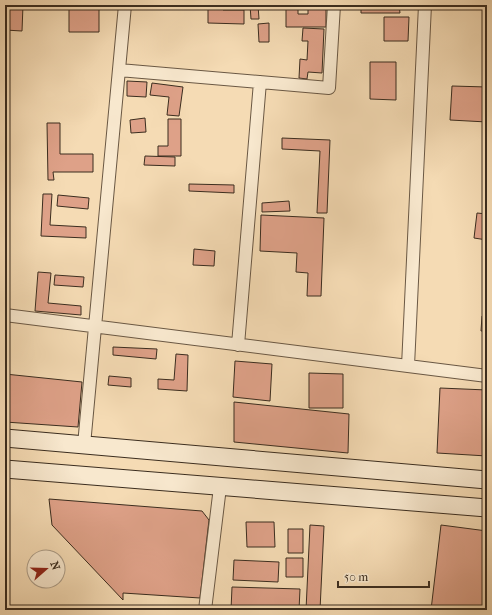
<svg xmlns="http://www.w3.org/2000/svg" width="492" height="615" font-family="'IM FELL French Canon',serif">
  <rect width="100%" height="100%" fill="#f5dbb4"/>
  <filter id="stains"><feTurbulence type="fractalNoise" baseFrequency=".005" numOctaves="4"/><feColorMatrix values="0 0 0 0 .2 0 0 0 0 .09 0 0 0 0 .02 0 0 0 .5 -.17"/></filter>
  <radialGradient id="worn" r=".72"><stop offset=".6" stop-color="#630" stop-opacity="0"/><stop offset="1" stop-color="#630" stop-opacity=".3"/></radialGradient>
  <!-- building -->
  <path fill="#dea188" stroke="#3b2d1f" d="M 5,5 L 23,5 L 22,31 L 5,30 Z
    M 69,5 L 99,5 L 99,32 L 69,32 Z
    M 208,5 L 223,5 L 223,10 L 244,10 L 244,24 L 208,23 Z
    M 250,5 L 258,5 L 259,19 L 251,19 Z
    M 286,5 L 298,5 L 298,14 L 308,14 L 308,5 L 326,5 L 326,27 L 286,27 Z
    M 361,5 L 399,5 L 400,13 L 361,13 Z
    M 384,17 L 409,17 L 408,41 L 384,41 Z
    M 269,23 L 269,42 L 259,42 L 258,24 Z
    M 303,28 L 324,29 L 322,73 L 308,72 L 307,79 L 299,78 L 300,59 L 307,60 L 308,41 L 302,41 Z
    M 370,62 L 396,62 L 396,100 L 370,99 Z
    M 127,81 L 147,82 L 146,97 L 127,96 Z
    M 152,83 L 183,87 L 179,116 L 167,115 L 169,97 L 150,95 Z
    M 452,86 L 487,87 L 487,122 L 450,120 Z
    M 145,118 L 146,132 L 131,133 L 130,120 Z
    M 168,119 L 181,119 L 181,156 L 158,156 L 158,146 L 168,146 Z
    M 47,123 L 60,123 L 60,154 L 93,154 L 93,172 L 53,172 L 54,180 L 48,180 Z
    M 282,138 L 330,140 L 327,213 L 317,213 L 320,151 L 282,149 Z
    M 145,156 L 175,157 L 175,166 L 144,165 Z
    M 189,184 L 234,185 L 234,193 L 189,191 Z
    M 43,194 L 52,194 L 50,225 L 86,227 L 86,238 L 41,236 Z
    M 58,195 L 89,198 L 88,209 L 57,206 Z
    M 289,201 L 290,211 L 262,212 L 262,203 Z
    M 477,213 L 487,214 L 487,240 L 474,238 Z
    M 261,215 L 324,218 L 321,296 L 307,296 L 308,273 L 296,272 L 297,253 L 260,251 Z
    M 194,249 L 215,251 L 214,266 L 193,265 Z
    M 38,272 L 51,273 L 48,303 L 81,306 L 81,315 L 35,311 Z
    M 55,275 L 84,277 L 83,287 L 54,285 Z
    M 482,316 L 487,316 L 487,331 L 481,331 Z
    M 113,347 L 157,349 L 156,359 L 113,355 Z
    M 176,354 L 188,355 L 187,391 L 158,389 L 158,379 L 174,380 Z
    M 235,361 L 272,364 L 270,401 L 233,397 Z
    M 309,373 L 343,374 L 343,408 L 309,408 Z
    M 5,374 L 82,382 L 78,427 L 5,422 Z
    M 109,376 L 131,378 L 131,387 L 108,385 Z
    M 440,388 L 487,390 L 487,456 L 437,453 Z
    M 234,402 L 349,414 L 348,453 L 234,442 Z
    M 49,499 L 202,511 L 209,520 L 200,598 L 123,593 L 123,600 L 52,525 Z
    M 246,522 L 274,522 L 275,547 L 247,547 Z
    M 310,525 L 324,526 L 320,610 L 306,610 Z
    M 441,525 L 487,531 L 487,610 L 431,610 Z
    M 288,529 L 303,529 L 303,553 L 288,553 Z
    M 286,558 L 303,558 L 303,577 L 286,577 Z
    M 234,560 L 279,562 L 278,582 L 233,580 Z
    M 232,587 L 300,589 L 299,610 L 231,610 Z"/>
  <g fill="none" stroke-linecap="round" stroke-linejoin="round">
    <!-- street casing -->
    <g stroke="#6a5844" stroke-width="14">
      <path id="street" d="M 119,70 L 329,88 L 334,5
        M 5,315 L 408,366 L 425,5
        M 238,345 L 260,82
        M 408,366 L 487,376
        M 84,445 L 125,5
        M 205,610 L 220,487"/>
    </g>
    <!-- secondary casing -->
    <g stroke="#3b2d1f" stroke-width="19">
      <path id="secondary" d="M 5,438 L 487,480
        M 5,469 L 487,508"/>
    </g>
    <!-- street -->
    <use href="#street" stroke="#f8e8ce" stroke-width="12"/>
    <!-- secondary -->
    <use href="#secondary" stroke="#f8e8ce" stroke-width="17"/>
  </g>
  <!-- margin -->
  <rect width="492" height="615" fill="none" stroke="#f5dbb4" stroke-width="20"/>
  <rect x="6" y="6" width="480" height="603" fill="none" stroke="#3b2d1f" stroke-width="2"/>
  <rect x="10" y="10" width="472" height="595" fill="none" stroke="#3b2d1f"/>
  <!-- north arrow -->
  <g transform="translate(46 569) rotate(70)"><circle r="19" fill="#f8e8ce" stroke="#ac9d88"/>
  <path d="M0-3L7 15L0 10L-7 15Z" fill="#8f2418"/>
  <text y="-6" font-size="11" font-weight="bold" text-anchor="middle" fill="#3b2d1f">N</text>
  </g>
  <!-- scale -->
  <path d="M338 581v6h91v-6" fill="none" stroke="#3b2d1f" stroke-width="2"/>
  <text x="344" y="581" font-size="12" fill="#3b2d1f" stroke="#f8e8ce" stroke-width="3" paint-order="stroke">50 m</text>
  <rect width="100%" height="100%" filter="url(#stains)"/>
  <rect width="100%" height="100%" fill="url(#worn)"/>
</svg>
